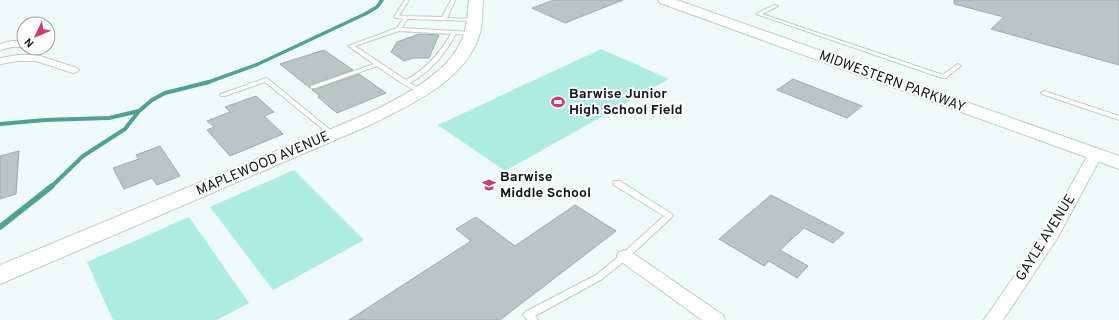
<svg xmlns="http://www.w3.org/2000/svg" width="1119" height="320" font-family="Overpass,sans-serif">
  <rect width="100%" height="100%" fill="#eefbf8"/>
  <!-- green -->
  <path fill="#aeecdf" d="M 601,49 L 669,79 L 505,171 L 438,125 Z
    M 294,170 L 364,240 L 273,290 L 210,207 Z
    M 189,217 L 249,303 L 217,320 L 113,320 L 87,262 Z"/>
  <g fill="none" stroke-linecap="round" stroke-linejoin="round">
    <!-- stream-far2 -->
    <path stroke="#52a193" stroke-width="3.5" d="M 206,83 L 256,65 L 365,14 L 377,7 L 382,0"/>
    <!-- stream-far1 -->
    <path stroke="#52a193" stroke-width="4" d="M 0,124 L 45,120 L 109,118 L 139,111
      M 51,187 L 83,156 L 125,129 L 139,111 L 152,100 L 165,93 L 209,82"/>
    <!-- stream -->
    <path stroke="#52a193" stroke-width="5.5" d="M 0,227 L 52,186"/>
  </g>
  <!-- building -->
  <path fill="#b9c6c3" stroke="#9daaa7" d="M 554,0 L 623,0 L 565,23 L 532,8 Z
    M 954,0 L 1119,0 L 1119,65 L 991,29 L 1004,17 L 954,4 Z
    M 419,34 L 439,35 L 429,58 L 413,58 L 404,61 L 391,52 L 397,42 Z
    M 324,50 L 353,70 L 311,85 L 310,88 L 280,64 Z
    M 359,74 L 386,93 L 337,113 L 318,97 L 320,96 L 312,90 Z
    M 793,79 L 862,106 L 847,118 L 777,90 Z
    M 256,96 L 274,112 L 264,116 L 283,134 L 230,156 L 207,130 L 214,127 L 207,121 L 230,112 L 225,107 Z
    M 160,146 L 180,176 L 157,185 L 152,178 L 124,189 L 113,168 L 139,159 L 136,155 Z
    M 19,151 L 16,194 L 0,199 L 0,156 Z
    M 771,195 L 844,233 L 833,243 L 804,228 L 780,250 L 808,266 L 797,278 L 769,261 L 764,266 L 719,239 Z
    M 575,205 L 616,231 L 500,320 L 349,320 L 471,241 L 456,229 L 476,217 L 515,246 Z"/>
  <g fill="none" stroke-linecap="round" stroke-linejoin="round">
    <!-- lane casing -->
    <g stroke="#becbc8" stroke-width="2">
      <path id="lane" d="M 405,0 L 409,0 L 399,16 L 442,17 L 451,0 L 455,0 L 447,18 L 474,19 L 476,20 L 474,21 L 407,19 L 402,28 L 473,32 L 476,34 L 473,36 L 456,34 C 444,55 431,71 410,83 L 423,90 L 423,92 C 413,93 387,73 377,66 L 315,88 L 311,88 L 311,86 L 374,64 L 348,46 L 397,28 L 403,19 L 396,18 L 394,17 ZM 399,31 L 451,34 C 439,54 426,69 406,80 L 355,46 Z
        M 774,5 L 778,6 L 762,14 L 943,75 L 956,65 L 958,64 L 961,66 L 946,78 L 942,78 L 756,14 Z
        M 266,78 L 268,79 L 334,133 L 335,134 L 334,135 L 330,135 L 265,82 L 225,96 L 221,96 L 220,95 L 221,94 Z
        M 1044,91 L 1119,116 L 1119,120 L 1042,94 L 1041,93 L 1042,92 Z
        M 614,181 L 620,181 L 672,214 L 673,216 L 628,258 L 602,279 L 535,316 L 538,320 L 527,320 L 523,315 L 525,312 L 596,275 L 622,254 L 664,216 L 614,185 L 613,183 Z"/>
    </g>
    <!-- street casing -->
    <g stroke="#becbc8" stroke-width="2">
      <path id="street" d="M 12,41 L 24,41 L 24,47 L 12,47 L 0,50 L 0,44 Z
        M 19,55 L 37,55 L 77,68 L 79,70 L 77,72 L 73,73 L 36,61 L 19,61 L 0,64 L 0,58 Z
        M 1095,151 L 1100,152 L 1102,155 L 1058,237 L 1003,320 L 984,320 L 1046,230 L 1088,155 L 1090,152 Z
        M 625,250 L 631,252 L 723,315 L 725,320 L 702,320 L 619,260 L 617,256 L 619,252 Z"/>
    </g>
    <!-- secondary casing -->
    <g stroke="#becbc8" stroke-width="2">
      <path id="secondary" d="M 469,0 L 483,0 C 482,11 483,23 480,33 C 467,80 410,105 370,125 L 0,284 L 0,265 C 90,228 179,191 269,154 C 321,132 411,103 448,61 C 466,41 467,25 469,0 Z
        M 658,0 L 677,0 L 1119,156 L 1119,169 L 660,3 Z"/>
    </g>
    <!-- lane -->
    <use href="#lane" fill="#fff" fill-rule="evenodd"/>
    <!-- street -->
    <use href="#street" fill="#fff" fill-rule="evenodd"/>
    <!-- secondary -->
    <use href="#secondary" fill="#fff" fill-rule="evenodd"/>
  </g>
  <!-- icons -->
  <defs>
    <g id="stadium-bare" transform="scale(1.08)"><path d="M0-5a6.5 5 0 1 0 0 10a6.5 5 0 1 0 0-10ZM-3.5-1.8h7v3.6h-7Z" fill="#c83d74" stroke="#fff" stroke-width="2.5" paint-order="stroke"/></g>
    <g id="school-bare" transform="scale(1.08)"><path d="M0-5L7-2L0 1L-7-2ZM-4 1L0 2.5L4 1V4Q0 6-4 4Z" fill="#c83d74" stroke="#fff" stroke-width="2.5" paint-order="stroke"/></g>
  </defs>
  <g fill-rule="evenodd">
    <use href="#stadium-bare" x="558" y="102"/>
    <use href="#school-bare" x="489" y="185"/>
  </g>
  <g text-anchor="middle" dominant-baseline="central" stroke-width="4" stroke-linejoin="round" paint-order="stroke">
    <!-- street labels -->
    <g font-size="14" fill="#141918" stroke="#fff">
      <text transform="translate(892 82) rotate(20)">MIDWESTERN PARKWAY</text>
      <text transform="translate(263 164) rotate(-23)">MAPLEWOOD AVENUE</text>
      <text transform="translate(1046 238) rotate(-58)">GAYLE AVENUE</text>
    </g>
    <!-- poi labels -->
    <g font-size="14" font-weight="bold" fill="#141918" stroke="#fff" text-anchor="start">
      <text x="569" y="94">Barwise Junior<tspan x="569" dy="16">High School Field</tspan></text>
      <text x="500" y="177">Barwise<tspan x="500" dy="16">Middle School</tspan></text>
    </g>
  </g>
  <!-- north arrow -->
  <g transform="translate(36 36) rotate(226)"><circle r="19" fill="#ffffff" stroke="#a1a3a3"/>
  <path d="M0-3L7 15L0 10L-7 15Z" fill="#c83d74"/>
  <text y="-6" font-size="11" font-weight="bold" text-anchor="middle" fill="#141918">N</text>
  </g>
</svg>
